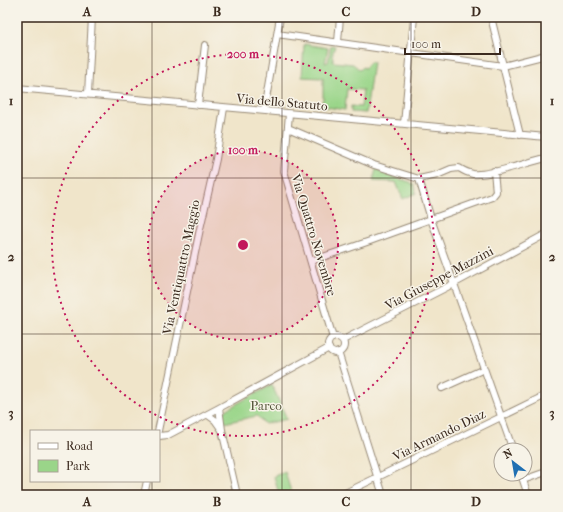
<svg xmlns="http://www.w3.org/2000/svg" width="563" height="512" font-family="'IM FELL French Canon',serif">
  <rect width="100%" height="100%" fill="#f7f3e8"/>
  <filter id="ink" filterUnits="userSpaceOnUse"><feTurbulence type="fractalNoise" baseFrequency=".025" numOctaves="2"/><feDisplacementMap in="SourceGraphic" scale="8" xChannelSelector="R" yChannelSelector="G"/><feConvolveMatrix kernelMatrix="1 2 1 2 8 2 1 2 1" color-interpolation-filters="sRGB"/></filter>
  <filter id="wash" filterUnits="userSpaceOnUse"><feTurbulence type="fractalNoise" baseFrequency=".012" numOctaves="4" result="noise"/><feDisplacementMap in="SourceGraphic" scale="16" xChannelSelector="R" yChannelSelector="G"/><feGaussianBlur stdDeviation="0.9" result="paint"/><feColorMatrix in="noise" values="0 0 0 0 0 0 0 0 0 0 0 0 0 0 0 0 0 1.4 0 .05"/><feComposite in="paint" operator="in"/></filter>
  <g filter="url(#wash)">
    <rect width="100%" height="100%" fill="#f0e5ca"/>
    <!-- green -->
    <path fill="#9ad589" stroke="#6a8054" d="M 304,44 L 328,48 L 325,63 L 328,62 L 331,45 L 335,46 L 332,56 L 333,57 L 333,62 L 353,64 L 360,70 L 363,67 L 365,68 L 370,62 L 373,62 L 366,113 L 351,112 L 351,106 L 361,107 L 363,90 L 347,89 L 345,110 L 320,106 L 323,99 L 323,77 L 322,78 L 302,77 Z
      M 376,169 L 387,175 L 410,182 L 414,185 L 416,193 L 403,199 L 396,182 L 373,181 Z
      M 272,385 L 287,419 L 265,424 L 257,416 L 224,423 L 223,413 L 229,408 Z
      M 285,472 L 292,495 L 279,495 L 274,476 Z"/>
  </g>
  <g filter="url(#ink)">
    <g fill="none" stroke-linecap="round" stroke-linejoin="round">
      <!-- minor casing -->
      <g stroke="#968874" stroke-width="8">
        <path id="minor" d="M 491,17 L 520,135
          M 277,34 L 503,66 L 546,55
          M 338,42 L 340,17
          M 17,88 L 546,137
          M 88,94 L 92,17
          M 198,105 L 205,45
          M 264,111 L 280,17
          M 289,114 L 284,171 L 333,338
          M 404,124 L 414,17
          M 288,128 L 374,165 L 419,179 L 437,175 L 451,169 L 459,168 C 464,171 468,173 473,174 C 490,176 528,162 546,158
          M 419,179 L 431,219 L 513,450
          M 311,261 L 370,241 L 492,197 L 496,192 L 494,171
          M328 345a8 8 0 1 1 16 0a8 8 0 1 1-16 0Z
          M 343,340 L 455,283 L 546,234
          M 338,352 L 383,495
          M 442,388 L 484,369
          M 219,408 L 222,430 L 237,495
          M 208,415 L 215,420 L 222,430
          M 158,431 L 200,229 L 216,159 L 224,108
          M 159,436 L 168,435 L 219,408 L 329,348
          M 521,474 L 528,495
          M 523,480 L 546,472
          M 144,495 L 147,481
          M 341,495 L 546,395"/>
      </g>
      <!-- minor -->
      <use href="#minor" stroke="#fff" stroke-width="6"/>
    </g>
  </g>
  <!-- grid -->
  <path fill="none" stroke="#3b2a1e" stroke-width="1" stroke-opacity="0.55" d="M 152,17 L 152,431M 282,17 L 282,495M 411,17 L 411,495M 17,178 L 546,178M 17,334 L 546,334M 152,481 L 152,495"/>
  <!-- distance rings -->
  <circle cx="243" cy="245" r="95" fill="#c2185b" fill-opacity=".12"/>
  <g fill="none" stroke="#c2185b" stroke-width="2" stroke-dasharray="2 4">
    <circle cx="243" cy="245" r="95"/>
    <circle cx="243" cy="245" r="191"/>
  </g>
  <g text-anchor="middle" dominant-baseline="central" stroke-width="3" stroke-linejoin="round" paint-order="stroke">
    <!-- street labels -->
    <g font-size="13" fill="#3b2a1e" stroke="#f7f3e8">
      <text transform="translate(282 102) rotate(5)">Via dello Statuto</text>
      <text transform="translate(314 235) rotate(73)">Via Quattro Novembre</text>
      <text transform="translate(181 267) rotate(-78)">Via Ventiquattro Maggio</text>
      <text transform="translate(439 278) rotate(-28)">Via Giuseppe Mazzini</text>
      <text transform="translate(439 435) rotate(-26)">Via Armando Diaz</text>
    </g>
    <!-- park labels -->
    <g font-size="13" fill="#535539" stroke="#f7f3e8">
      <text x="266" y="405">Parco</text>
    </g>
  </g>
  <circle cx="243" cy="245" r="6" fill="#c2185b" stroke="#f7f3e8" stroke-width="2"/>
  <g font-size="12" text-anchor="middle" font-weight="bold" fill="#c2185b" stroke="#f7f3e8" stroke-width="3" stroke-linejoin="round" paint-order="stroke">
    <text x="243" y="58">200 m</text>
    <text x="243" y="154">100 m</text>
  </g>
  <!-- margin -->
  <rect width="563" height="512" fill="none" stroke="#f7f3e8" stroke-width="44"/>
  <!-- legend -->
  <rect x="30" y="430" width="130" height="52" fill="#f7f3e8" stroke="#aca397"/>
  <rect x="38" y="443" width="20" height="6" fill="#ffffff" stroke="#aca397"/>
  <text x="66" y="450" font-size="12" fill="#3b2a1e">Road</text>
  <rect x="38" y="460" width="20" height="12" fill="#9ad589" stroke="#aca397"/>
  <text x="66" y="470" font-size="12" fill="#3b2a1e">Park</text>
  <!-- north arrow -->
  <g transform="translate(513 462) rotate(329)"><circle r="19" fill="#f7f3e8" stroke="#aca397"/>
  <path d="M0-3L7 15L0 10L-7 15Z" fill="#1f6fb2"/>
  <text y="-6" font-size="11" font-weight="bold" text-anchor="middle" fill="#3b2a1e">N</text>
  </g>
  <!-- scale -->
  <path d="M405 48v6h95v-6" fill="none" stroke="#3b2a1e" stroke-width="2"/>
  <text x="411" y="48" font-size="12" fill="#3b2a1e" stroke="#f7f3e8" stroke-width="3" paint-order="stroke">100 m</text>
  <rect x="22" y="22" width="519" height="468" fill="none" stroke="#3b2a1e" stroke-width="1.5"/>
  <g font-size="13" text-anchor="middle" font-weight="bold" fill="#3b2a1e">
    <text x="87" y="16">A</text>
    <text x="217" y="16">B</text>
    <text x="346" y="16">C</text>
    <text x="476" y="16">D</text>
    <text x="11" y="105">1</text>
    <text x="552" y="105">1</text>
    <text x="11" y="261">2</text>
    <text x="552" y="261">2</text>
    <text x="11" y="417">3</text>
    <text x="552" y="417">3</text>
    <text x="87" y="506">A</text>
    <text x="217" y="506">B</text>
    <text x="346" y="506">C</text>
    <text x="476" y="506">D</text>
  </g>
</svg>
